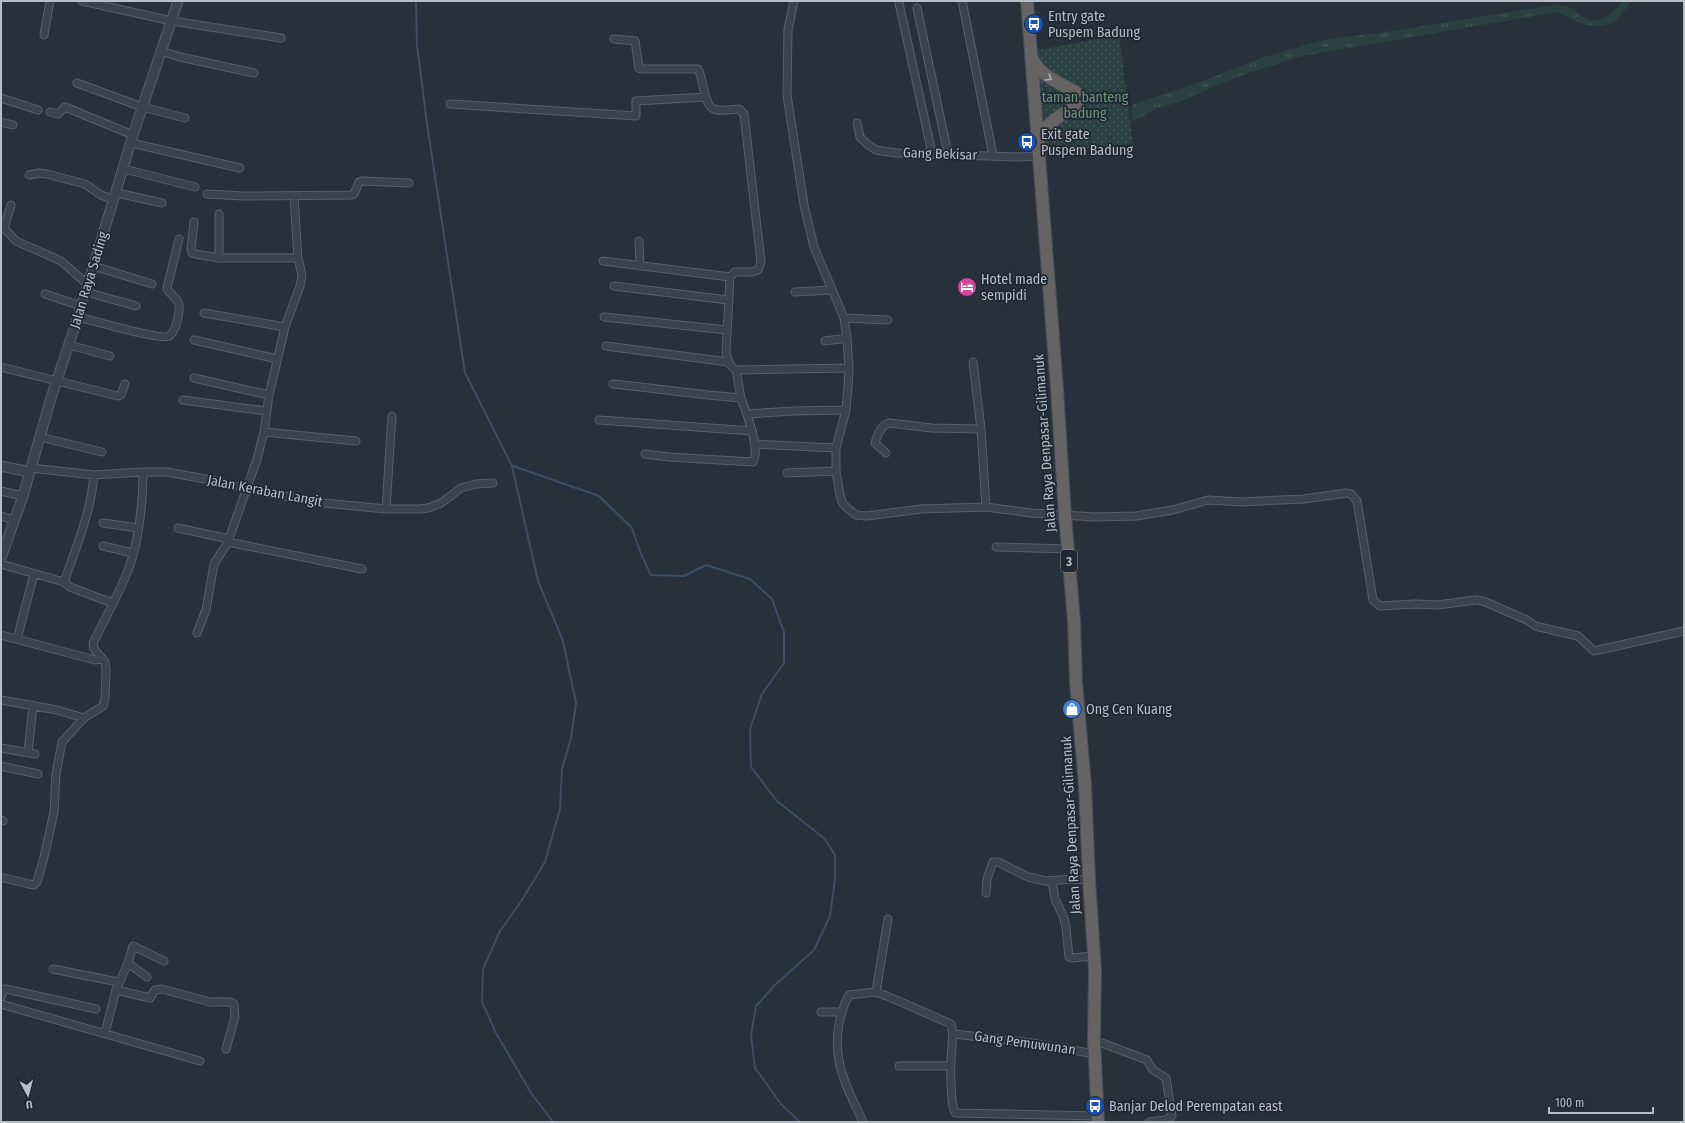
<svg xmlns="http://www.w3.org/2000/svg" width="1685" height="1123" font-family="'Fira Sans Condensed',sans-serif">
  <defs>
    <pattern id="grass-tufts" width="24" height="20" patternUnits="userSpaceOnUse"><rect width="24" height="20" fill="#2b4040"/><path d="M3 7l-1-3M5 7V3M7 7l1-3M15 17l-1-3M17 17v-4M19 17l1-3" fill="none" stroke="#485a5a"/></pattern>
    <pattern id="park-dots" width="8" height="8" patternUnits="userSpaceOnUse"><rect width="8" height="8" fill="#2b4040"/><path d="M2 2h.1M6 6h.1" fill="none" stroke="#485a5a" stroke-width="1.8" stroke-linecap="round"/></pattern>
  </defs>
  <rect width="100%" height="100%" fill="#26313c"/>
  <!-- grass -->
  <path fill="url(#grass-tufts)" d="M 1623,1 L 1631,1 C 1627,7 1621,16 1615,21 C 1596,34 1574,20 1556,12 L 1298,57 L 1240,76 L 1176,103 L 1156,109 L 1132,122 L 1131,111 L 1133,104 L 1200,82 L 1264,57 L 1327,39 L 1379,33 L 1555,5 C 1560,6 1566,6 1571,8 C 1575,10 1578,15 1583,17 C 1601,26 1612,14 1623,1 Z"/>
  <!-- park -->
  <path fill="url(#park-dots)" d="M 1119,35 L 1133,144 L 1046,154 L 1038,50 Z"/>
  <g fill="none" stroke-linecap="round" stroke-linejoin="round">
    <!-- stream -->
    <path stroke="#3d4f64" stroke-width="2" d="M 416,1 L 417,45 L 427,124 L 465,373 L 512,466 L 538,581 L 563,641 L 576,703 L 571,738 L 562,769 L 560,809 L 545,862 L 522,900 L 500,931 L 483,969 L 482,1002 L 496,1033 L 531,1093 L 553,1122
      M 513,466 L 599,496 L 632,528 L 641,554 L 651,575 L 684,576 L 706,565 L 750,579 L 772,599 L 784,632 L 784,663 L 762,694 L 750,729 L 751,767 L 777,801 L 825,839 L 835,855 L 835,879 L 830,916 L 814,950 L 775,985 L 756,1006 L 751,1035 L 755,1068 L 781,1104 L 800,1122"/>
    <!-- minor casing -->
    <g stroke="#58616b" stroke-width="9">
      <path id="minor" d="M 82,1 L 172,21 L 281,38
        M 794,1 L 788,30 L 787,95 L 804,205 L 814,247 L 844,318 L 847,338 L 849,368 L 848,386 L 846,410 L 836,448 L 836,471 L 840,495 L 842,502 L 846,507 L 856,515 L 867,516 L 921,509 L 986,507 L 1031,513 L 1095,517 L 1136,516 L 1173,510 L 1208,500 L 1241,502 L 1304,499 L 1346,493 L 1351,494 L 1357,501 L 1373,600 L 1380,606 L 1415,604 L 1437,605 L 1476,600 L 1483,601 L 1527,620 L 1535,626 L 1578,636 L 1594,651 L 1684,631
        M 962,1 L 993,155
        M 899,3 L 932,153
        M 917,8 L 948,154
        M 44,35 L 50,1
        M 614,39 L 635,41 L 639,68 L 641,69 L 698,69 C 703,77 704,106 714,109 C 721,112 732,109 739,109 L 744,114 L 761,262 L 758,270 L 752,272 L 735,272 L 730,277
        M 161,51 L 180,57 L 254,73
        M 77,83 L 142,107 L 185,118
        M 1,98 L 38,110
        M 450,104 L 636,116 L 636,101 L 706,97
        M 50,112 L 58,114 L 65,107 L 133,135
        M 1,122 L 13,125
        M 857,123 L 860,137 L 867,144 L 876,150 L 896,153 L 1020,157 L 1039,156
        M 131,143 L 240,168
        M 124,169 L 195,187
        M 29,175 L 39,173 L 47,174 L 85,184 L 101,195 L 114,200
        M 117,193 L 162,203
        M 207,194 L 243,196 L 352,195 L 354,194 L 359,182 L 362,181 L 409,183
        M 194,222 L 191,249 L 192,253 L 195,254 L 219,258 L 298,258
        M 1,228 L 4,228 L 16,241 L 61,261 L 87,284
        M 4,228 L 11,205
        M 639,241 L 640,266
        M 219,258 L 219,214
        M 603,261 L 730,277 L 726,353 C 728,360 729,366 736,370 L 849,368
        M 93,266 L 152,284
        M 614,286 L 728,300
        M 86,292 L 136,306
        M 795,292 L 831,290
        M 45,294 L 81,306
        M 204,313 L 285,327
        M 78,317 C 91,320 162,341 169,336 C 176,332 180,313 179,305 C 178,297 169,295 167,288 L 179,239
        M 604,317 L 727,330
        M 844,318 L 888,320
        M 194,340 L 277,359
        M 825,341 L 847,338
        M 69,345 L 110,356
        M 606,346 L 728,362
        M 973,362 L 981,429 L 986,507
        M 1,367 L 118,396 L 121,395 L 125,384
        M 194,378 L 269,395
        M 613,384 C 656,388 698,395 741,398
        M 183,400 L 266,411
        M 747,414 L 793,411 L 846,410
        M 599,420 L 752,431
        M 264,432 L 356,441
        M 40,437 L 102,452
        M 754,444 L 836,448
        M 886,453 L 875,443 C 877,436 881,425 889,423 L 932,428 L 981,429
        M 645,454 L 669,457 L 753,462 C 761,448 746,412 741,398 C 739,389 738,379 736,370
        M 31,468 L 94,475 L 143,472 L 167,472 L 216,481 L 247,489 L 314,502 L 386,509 L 420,509 L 428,508 L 441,503 L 461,488 L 476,484 L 493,483
        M 787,473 L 836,471
        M 1,491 L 23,496
        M 386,509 L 392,416
        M 1,516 L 14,520
        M 103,523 L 138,528
        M 178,528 L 229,539
        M 228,542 L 362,569
        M 103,546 L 133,553
        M 996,547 L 1068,549
        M 1,564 L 64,582 L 70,587 L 112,603
        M 64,582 C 76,548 91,512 94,475
        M 197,633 L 206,610 L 214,564 L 228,542 L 257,459 L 264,432 L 269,395 L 285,327 L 300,286 L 302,275 L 298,258 L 294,197
        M 1,635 L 95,660 L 103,659
        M 17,639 L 34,574
        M 1,700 L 57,710 L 84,718
        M 1,748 L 35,754
        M 28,753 L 33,705
        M 1,766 L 38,774
        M 1,820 L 3,821
        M 1,877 L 29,884 L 34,885 L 37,882 L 45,853 L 54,812 L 56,774 L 62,742 L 84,718 L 103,706 L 105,698 L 106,670 L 105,662 L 94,649 L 93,643 C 105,618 119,594 129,568 C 139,540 143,502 143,472
        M 1052,881 L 1055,899 L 1064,918 L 1066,928 L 1069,957 L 1072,958 L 1094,956
        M 986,893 L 987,879 L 993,862 L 998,862 L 1028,877 L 1046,881 L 1074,879 L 1089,880
        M 128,963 L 147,977
        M 53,969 L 118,982
        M 116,990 L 150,998 L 155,990 L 162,989 L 210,1002 L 231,1002 L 234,1004 L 235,1017 L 226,1049
        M 876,992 L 888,919
        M 1,997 L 4,989 L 6,989 L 96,1009
        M 1,1004 L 200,1061
        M 821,1012 L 841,1012
        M 105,1033 L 116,990 L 128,963 L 133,946 L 164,961
        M 954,1034 L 1032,1043 L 1095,1054
        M 1094,1040 L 1147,1060 L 1153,1070 L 1166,1078 L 1172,1116 L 1166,1120 L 1149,1122
        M 899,1066 L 951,1066
        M 863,1122 C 857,1108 849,1094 844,1079 C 834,1053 835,1020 849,995 L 876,992 L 887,996 L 951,1024 C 954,1034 952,1039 952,1048 C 950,1062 950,1102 955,1113 L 1098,1116"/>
    </g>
    <!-- tertiary casing -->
    <g stroke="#58616b" stroke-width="11">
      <path id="tertiary" d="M 1,466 L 30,472
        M 1,558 L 23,496 L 51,398 L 78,317 L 133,135 L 178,1"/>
    </g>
    <!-- trunk casing -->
    <g stroke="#454e58" stroke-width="14">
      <path id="trunk" d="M 1027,1 L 1057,389 L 1065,515 L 1074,621 L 1076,682 L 1085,785 L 1089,880 L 1095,970 L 1094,1040 L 1098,1122
        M 1032,58 C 1040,76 1059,83 1076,92
        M 1037,138 C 1048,123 1060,114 1077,106"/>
    </g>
    <!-- minor -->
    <use href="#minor" stroke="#3a434d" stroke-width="7"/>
    <!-- tertiary -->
    <use href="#tertiary" stroke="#3a434d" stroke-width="9"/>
    <!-- trunk -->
    <use href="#trunk" stroke="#656462" stroke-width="12"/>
  </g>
  <!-- one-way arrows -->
  <defs><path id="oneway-chevron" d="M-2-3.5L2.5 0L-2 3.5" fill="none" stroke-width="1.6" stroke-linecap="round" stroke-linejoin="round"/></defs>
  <use stroke="#aab0b9" href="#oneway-chevron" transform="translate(1049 78) rotate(31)"/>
  <!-- icons -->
  <defs>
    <g id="bus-disc" transform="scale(1)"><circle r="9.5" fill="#1a4fb4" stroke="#1f2832"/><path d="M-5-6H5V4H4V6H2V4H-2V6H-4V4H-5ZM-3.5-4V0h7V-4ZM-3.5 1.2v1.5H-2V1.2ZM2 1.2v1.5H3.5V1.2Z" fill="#fff"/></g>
    <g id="hotel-disc" transform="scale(1)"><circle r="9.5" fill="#d1479c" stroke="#1f2832"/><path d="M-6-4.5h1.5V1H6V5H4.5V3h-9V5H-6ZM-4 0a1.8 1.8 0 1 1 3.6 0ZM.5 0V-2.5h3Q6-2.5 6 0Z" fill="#fff"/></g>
    <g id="shop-disc" transform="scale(1)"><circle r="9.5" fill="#3f7fe0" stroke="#1f2832"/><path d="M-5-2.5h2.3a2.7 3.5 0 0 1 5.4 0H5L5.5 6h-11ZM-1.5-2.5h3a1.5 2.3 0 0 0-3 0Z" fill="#fff"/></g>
  </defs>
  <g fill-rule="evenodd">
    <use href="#bus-disc" x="1034" y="24"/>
    <use href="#bus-disc" x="1027" y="142"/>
    <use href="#hotel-disc" x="967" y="287"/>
    <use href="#shop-disc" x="1072" y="709"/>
    <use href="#bus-disc" x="1095" y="1106"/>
  </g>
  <g text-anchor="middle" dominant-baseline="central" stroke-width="3.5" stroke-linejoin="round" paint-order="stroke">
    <!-- shield labels -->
    <rect fill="#1f2832" stroke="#89919b" stroke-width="1" x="1061" y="550" width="16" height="22" rx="3"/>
    <g font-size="13" font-weight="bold" fill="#b6bec8">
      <text x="1069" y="561">3</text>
    </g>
    <!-- poi labels -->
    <g font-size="14" fill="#b6bec8" stroke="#1f2832" text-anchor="start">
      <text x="1048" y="16">Entry gate<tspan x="1048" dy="16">Puspem Badung</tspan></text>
      <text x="1041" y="134">Exit gate<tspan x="1041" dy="16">Puspem Badung</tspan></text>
      <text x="981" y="279">Hotel made<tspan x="981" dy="16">sempidi</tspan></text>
      <text x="1086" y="709">Ong Cen Kuang</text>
      <text x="1109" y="1106">Banjar Delod Perempatan east</text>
    </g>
    <!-- park labels -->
    <g font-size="14" fill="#6f9777" stroke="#1f2832">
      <text x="1085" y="97">taman banteng<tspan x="1085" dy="16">badung</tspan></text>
    </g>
    <!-- street labels -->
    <g font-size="14" fill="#b6bec8" stroke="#1f2832">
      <text transform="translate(940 154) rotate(2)">Gang Bekisar</text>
      <text transform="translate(89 280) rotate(-73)">Jalan Raya Sading</text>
      <text transform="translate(1045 443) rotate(-94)">Jalan Raya Denpasar-Gilimanuk</text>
      <text transform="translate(265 491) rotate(11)">Jalan Keraban Langit</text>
      <text transform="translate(1071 825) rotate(-93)">Jalan Raya Denpasar-Gilimanuk</text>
      <text transform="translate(1025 1043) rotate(8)">Gang Pemuwunan</text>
    </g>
  </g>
  <!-- border -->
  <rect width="1685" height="1123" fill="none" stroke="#b6bec8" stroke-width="4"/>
  <!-- north arrow -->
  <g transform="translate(28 1095) rotate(173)" stroke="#1f2832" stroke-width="3" paint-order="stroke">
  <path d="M0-3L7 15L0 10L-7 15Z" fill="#b6bec8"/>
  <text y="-6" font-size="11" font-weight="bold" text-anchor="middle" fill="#b6bec8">U</text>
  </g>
  <!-- scale -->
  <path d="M1549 1107v6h104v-6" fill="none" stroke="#b6bec8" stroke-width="2"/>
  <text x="1555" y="1107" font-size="12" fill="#b6bec8" stroke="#1f2832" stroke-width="3" paint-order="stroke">100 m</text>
</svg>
